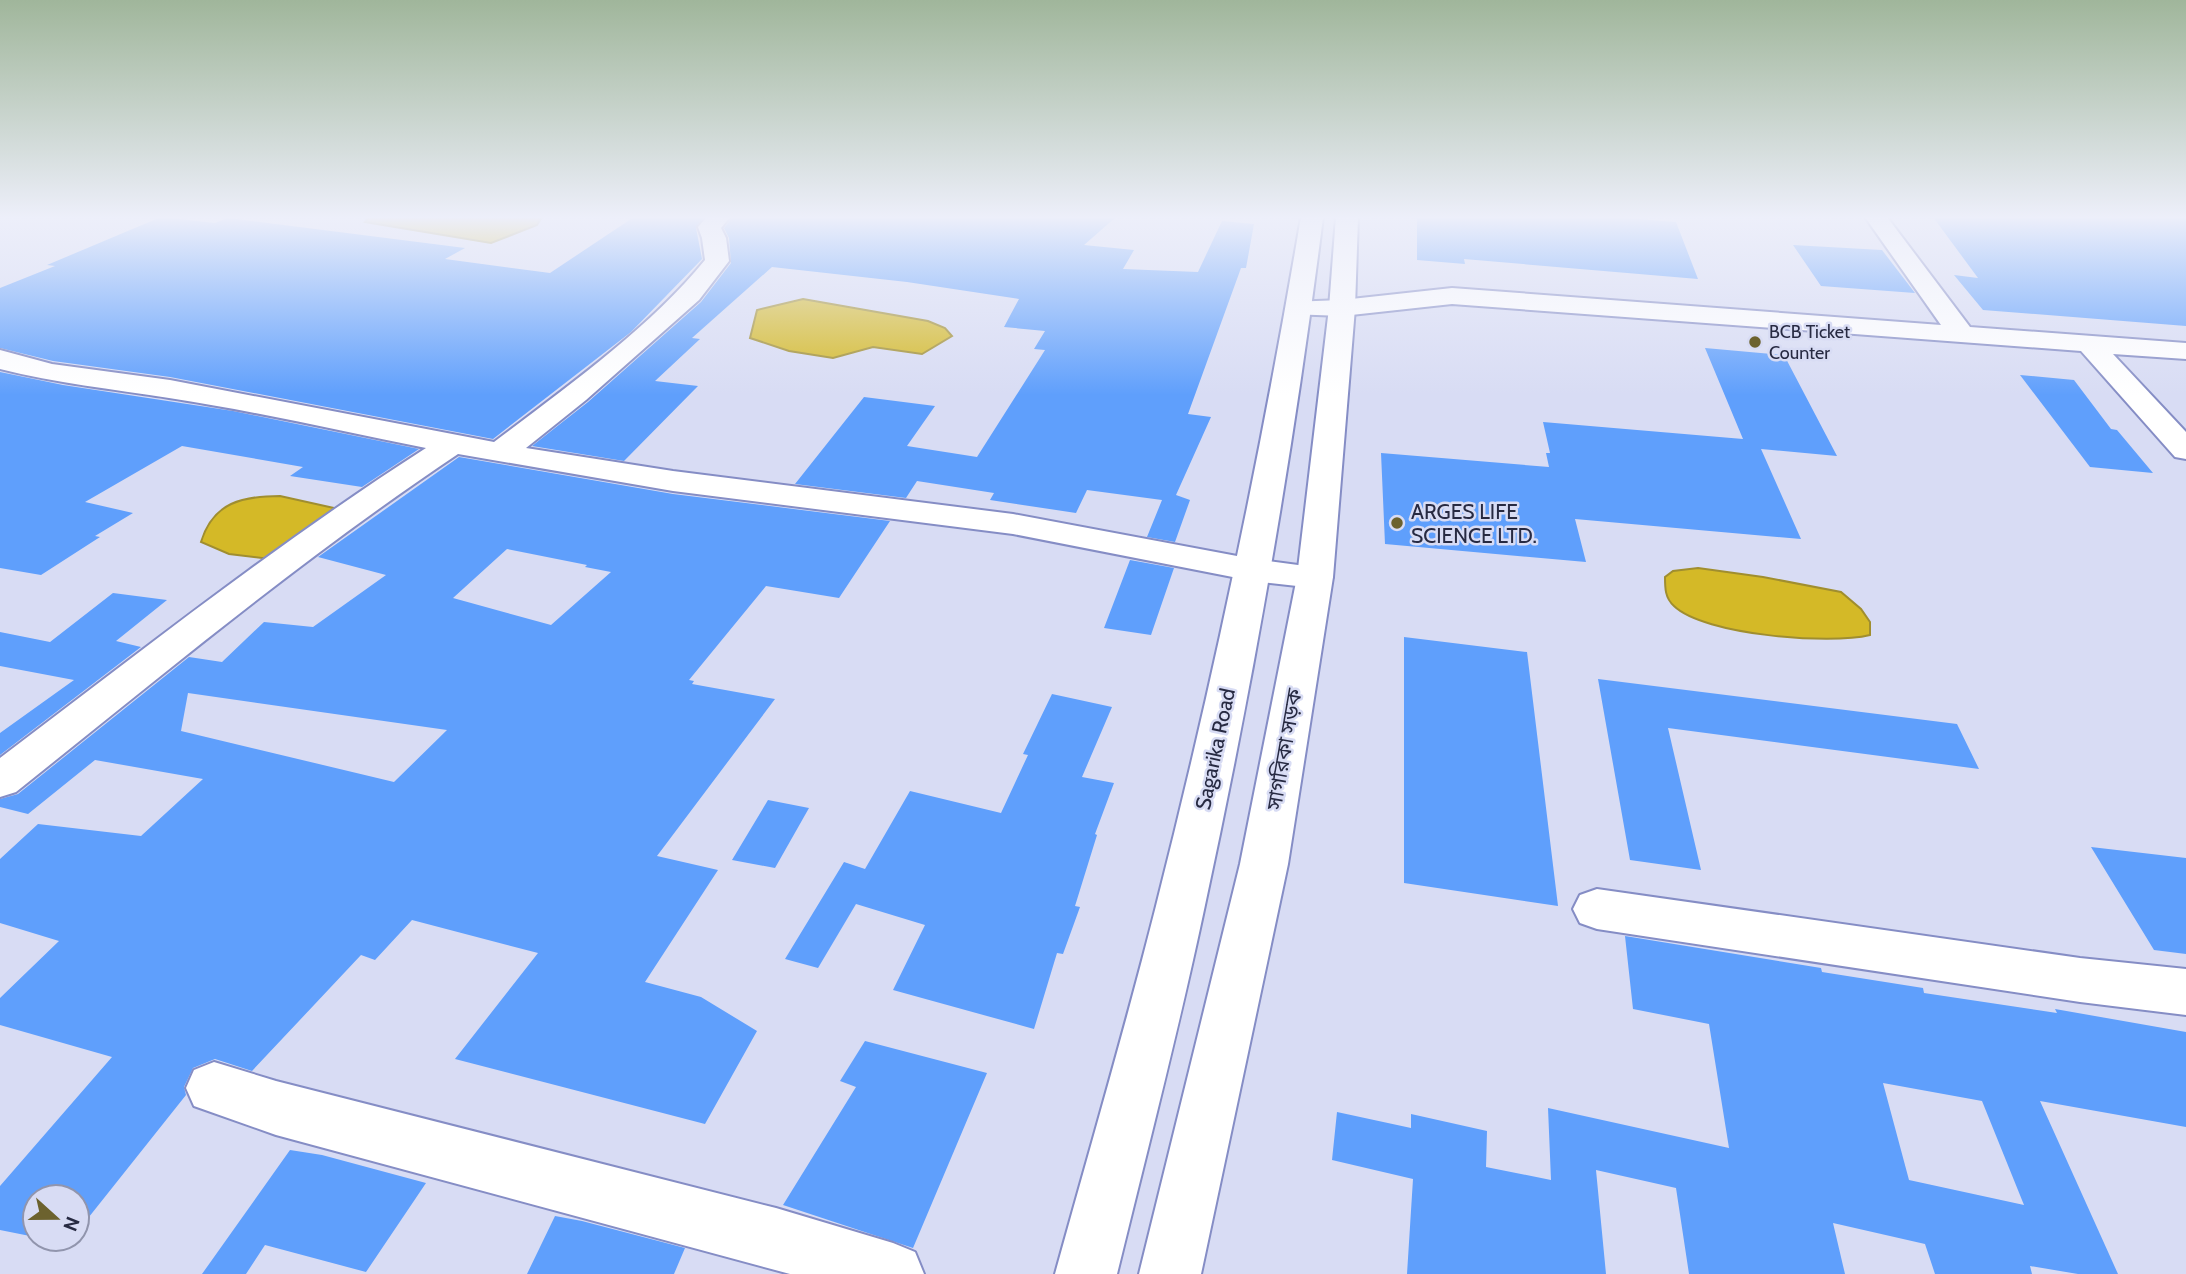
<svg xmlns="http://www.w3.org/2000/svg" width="2186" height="1274" font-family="Cabin,'Noto Sans Bengali',sans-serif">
  <rect width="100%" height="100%" fill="#d8dcf4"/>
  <!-- water -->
  <path fill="#d4b927" stroke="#a08e2f" stroke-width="2" d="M 369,217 L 542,217 L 537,225 L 491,243 L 365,222 Z
    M 803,299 L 928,321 L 945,328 L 952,336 L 922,354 L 873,347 L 833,358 L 789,351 L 750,338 L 757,310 Z
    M 280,496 L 334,508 L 332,516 L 270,559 L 229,554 L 201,542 C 213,502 243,496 280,496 Z
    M 1698,568 L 1763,577 L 1841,592 L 1861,609 L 1870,622 L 1870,635 C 1830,645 1704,635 1674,606 C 1665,598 1665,588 1665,577 L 1673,571 Z"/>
  <!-- building -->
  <path fill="#5f9ffc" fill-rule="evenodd" d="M 161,217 L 215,223 L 228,218 L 465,248 L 445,259 L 550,273 L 634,217 L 704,217 L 696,228 L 702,259 L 631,332 L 493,439 L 170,377 L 53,361 L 0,348 L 0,288 L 55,266 L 47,265 Z
    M 733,217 L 1116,217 L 1084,245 L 1134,250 L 1123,269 L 1198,272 L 1222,221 L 1254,224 L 1246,268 L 1241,268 L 1188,414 L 1211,417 L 1176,495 L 1190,500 L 1175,542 L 1147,537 L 1162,500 L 1087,490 L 1076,513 L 990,500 L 994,493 L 917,481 L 906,498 L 795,484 L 864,397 L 935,406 L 907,446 L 977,457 L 1045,350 L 1034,349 L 1045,331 L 1004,327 L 1019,299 L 907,282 L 772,267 L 692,338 L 700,339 L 655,381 L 698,386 L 624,461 L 532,446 L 588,402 L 701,302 L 731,263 L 729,238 L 724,228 Z
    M 1417,217 L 1613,217 L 1676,222 L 1698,279 L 1464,259 L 1465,264 L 1417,260 Z
    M 1933,217 L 2186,217 L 2186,326 L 1983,310 L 1954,275 L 1978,278 Z
    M 1793,245 L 1882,250 L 1915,293 L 1821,286 Z
    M 1705,348 L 1784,355 L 1837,456 L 1761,449 L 1801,539 L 1575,519 L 1586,562 L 1385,544 L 1381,453 L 1549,467 L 1546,453 L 1550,453 L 1543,422 L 1743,439 Z
    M 0,372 L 63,385 L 233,411 L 419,449 L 362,487 L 290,476 L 303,467 L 182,446 L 85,502 L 133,513 L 95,536 L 100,537 L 41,575 L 0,568 Z
    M 2020,375 L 2074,380 L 2111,429 L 2117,430 L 2153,473 L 2090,467 Z
    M 459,457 L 673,494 L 890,521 L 839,598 L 766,586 L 689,680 L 694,681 L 692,684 L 775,699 L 657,856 L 718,870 L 645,982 L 701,997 L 757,1031 L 705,1124 L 455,1059 L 538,953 L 412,920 L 375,960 L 361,955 L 252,1071 L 215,1059 L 193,1068 L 184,1087 L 186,1095 L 77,1232 L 77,1197 L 35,1197 L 35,1237 L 0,1230 L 0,1186 L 112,1057 L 0,1025 L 0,998 L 59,941 L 0,923 L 0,859 L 38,824 L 141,836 L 203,779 L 95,760 L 28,814 L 0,807 L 0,799 L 18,794 L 189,657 L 222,662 L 264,622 L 313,627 L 386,575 L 318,557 ZM 507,549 L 587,565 L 585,567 L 611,572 L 551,625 L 453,598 ZM 188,693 L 447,730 L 394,782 L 181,731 Z
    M 1130,560 L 1174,568 L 1151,635 L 1104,628 Z
    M 113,593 L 167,600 L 116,641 L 141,647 L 0,755 L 0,733 L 74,680 L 0,666 L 0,632 L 50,642 Z
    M 1404,637 L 1527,652 L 1558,906 L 1404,883 Z
    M 1598,679 L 1957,724 L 1979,769 L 1668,728 L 1701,870 L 1630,860 Z
    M 1052,694 L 1112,707 L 1082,777 L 1114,783 L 1095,834 L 1097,835 L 1075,906 L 1080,907 L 1063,954 L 1057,953 L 1034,1029 L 893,990 L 925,925 L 856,904 L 818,968 L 785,959 L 844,862 L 865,869 L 910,791 L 1001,813 L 1028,755 L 1023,754 Z
    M 768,800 L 809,808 L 775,868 L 732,860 Z
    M 2091,847 L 2186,858 L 2186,954 L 2154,950 Z
    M 1625,936 L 1821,968 L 1822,972 L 1923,988 L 1924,993 L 2057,1013 L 2055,1009 L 2186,1032 L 2186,1127 L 2040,1101 L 2118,1274 L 2078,1274 L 2030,1266 L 2032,1274 L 1935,1274 L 1925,1244 L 1833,1223 L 1845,1274 L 1689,1274 L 1676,1188 L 1596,1170 L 1606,1274 L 1407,1274 L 1413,1179 L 1332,1160 L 1337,1112 L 1411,1128 L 1411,1114 L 1487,1131 L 1486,1167 L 1551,1180 L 1548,1108 L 1729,1148 L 1709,1024 L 1633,1009 ZM 1883,1083 L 1982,1101 L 2024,1205 L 1909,1180 Z
    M 865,1041 L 987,1073 L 913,1248 L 783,1205 L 856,1087 L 840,1081 Z
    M 290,1150 L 322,1155 L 426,1183 L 366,1272 L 265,1245 L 246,1274 L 202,1274 Z
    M 555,1216 L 582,1221 L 685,1248 L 674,1274 L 527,1274 Z"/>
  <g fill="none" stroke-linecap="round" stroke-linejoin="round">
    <!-- minor casing -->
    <g stroke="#858dc5" stroke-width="4">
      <path id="minor" d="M 707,217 L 730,217 L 721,228 L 726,238 L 729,261 L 699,300 L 586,400 L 526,448 L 673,471 L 1013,514 L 1253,559 L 1328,569 L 1333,577 L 1328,585 L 1315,588 L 1253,581 L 1013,534 L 673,491 L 458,454 C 304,557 161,676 16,792 L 0,797 L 0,758 C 140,652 278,543 426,448 C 340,431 255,411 169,398 C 112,389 56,383 0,369 L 0,350 L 52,364 L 170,380 L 494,442 C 564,389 650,328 705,260 L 702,238 L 698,227 Z
        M 1865,217 L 1887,217 L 1970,327 L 2186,343 L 2186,359 L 2113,354 L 2186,432 L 2186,459 L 2175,457 L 2081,351 L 1452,304 L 1342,316 L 1290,314 L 1286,308 L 1290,302 L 1342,300 L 1452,288 L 1941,325 Z
        M 1597,889 L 2080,958 L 2186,969 L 2186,1015 L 2080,1002 L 1597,929 L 1580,923 L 1573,909 L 1580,895 Z
        M 214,1062 L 276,1081 L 776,1208 L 893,1243 L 915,1252 L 924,1274 L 790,1274 L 276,1135 L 194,1106 L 186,1088 L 194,1070 Z"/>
    </g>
    <!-- major casing -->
    <g stroke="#858dc5" stroke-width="4">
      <path id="major" d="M 1301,217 L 1323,217 C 1294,448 1254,678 1205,905 C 1179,1029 1147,1151 1117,1274 L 1055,1274 C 1089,1151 1125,1029 1156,906 C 1214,678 1262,448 1301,217 Z
        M 1336,217 L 1358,217 L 1355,308 L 1333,577 L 1288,864 L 1201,1274 L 1139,1274 L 1240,864 L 1297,577 L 1329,308 Z"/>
    </g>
    <!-- minor -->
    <use href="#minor" fill="#fff" fill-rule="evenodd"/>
    <!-- major -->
    <use href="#major" fill="#fff" fill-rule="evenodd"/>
  </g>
  <!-- sky -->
  <linearGradient id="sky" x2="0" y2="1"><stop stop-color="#a0b69b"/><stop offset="0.55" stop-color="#edeffa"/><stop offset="1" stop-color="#edeffa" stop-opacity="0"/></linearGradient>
  <rect width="2186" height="395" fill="url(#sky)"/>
  <!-- markers -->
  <g fill="#6c622e" stroke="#d8dcf4" stroke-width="2.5">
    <circle cx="1755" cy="342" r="7"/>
    <circle cx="1397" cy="523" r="7"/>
  </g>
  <g text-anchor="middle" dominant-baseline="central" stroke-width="5" stroke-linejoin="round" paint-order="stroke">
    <!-- far-poi labels -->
    <g font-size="18" fill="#272a42" stroke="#d8dcf4" text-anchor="start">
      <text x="1769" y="332">BCB Ticket<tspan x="1769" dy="21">Counter</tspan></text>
    </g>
    <!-- poi labels -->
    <g font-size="21" fill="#272a42" stroke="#d8dcf4" text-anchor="start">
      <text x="1411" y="511">ARGES LIFE<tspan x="1411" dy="24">SCIENCE LTD.</tspan></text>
    </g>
    <!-- street labels -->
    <g font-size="21" fill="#272a42" stroke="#d8dcf4">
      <text transform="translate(1215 749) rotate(-78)">Sagarika Road</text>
      <text transform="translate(1284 749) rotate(-80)">সাগরিকা সড়ক</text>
    </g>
  </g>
  <!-- north arrow -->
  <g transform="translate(56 1218) rotate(111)"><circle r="33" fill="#d8dcf4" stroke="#9195ad" stroke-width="2"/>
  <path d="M0-5L12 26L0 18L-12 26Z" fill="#6c622e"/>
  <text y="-10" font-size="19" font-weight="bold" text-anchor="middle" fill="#272a42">N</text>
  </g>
</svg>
